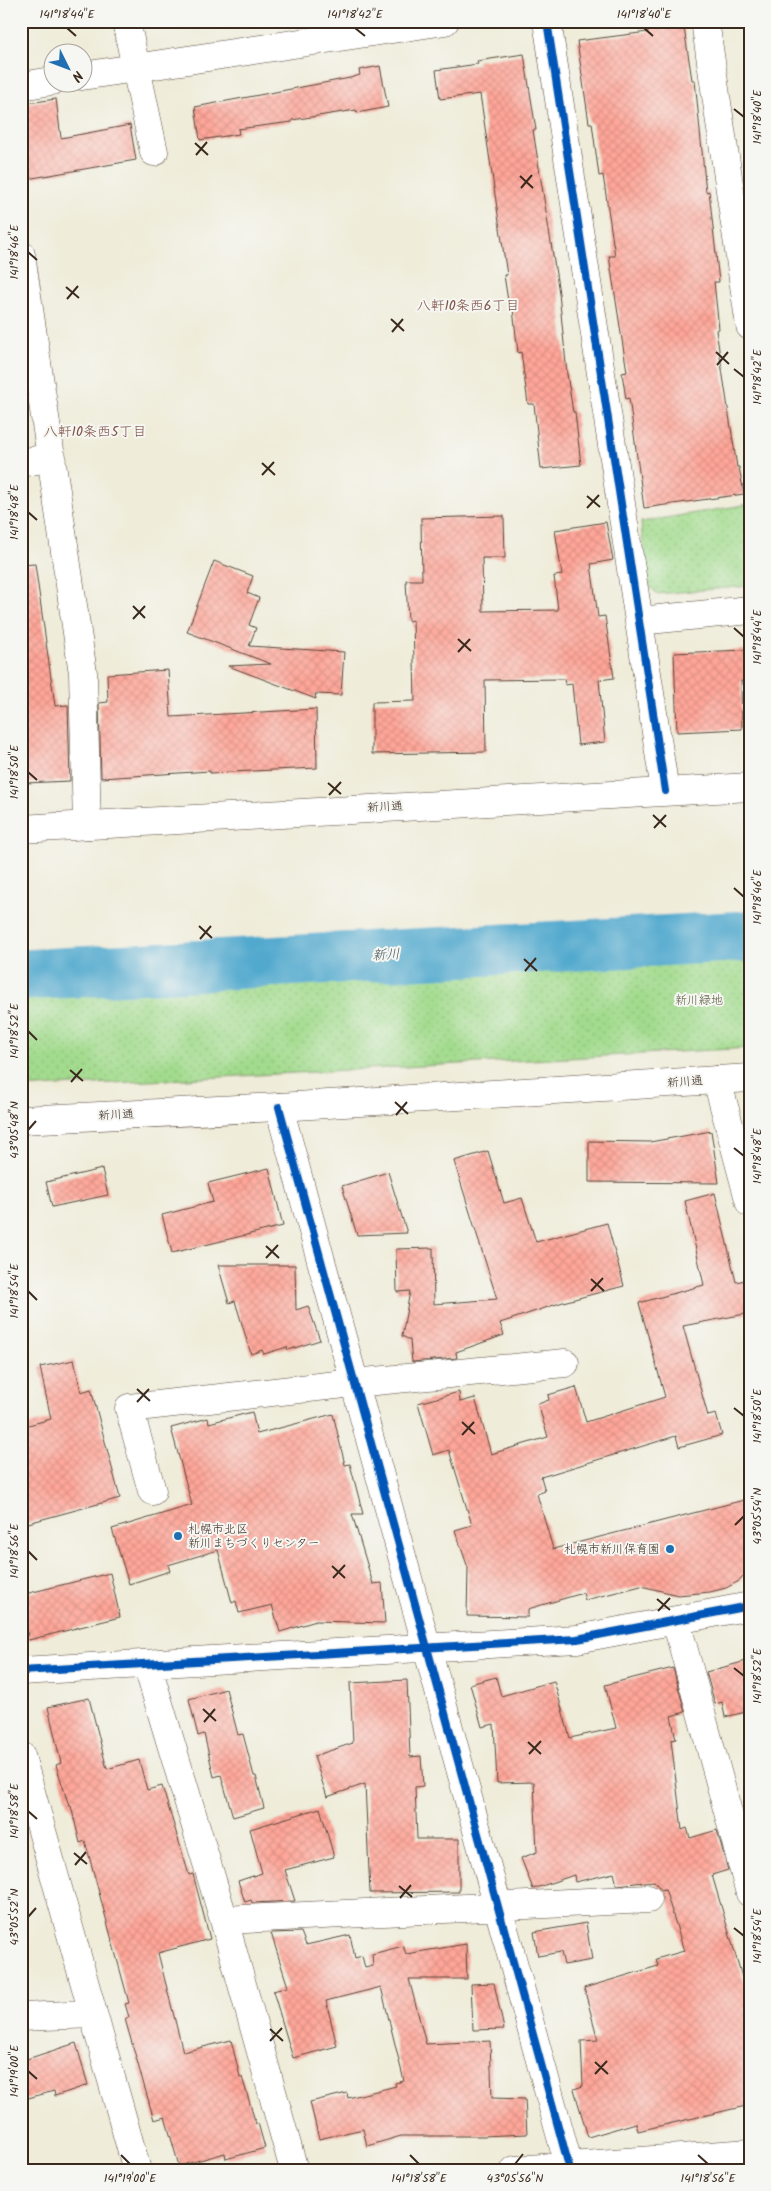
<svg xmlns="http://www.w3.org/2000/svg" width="771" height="2191" font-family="Kalam,'Klee One',sans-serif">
  <defs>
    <pattern id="park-dots" width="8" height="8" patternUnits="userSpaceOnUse" patternTransform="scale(1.25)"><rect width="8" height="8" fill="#a2db8d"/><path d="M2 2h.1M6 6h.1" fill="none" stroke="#8cbc79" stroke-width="1.8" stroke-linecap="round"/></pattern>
    <pattern id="building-cross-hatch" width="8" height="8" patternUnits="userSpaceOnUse" patternTransform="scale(1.25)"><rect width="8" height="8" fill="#ffa699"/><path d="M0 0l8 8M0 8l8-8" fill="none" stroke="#db8f83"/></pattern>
  </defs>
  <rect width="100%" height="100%" fill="#f6f6f2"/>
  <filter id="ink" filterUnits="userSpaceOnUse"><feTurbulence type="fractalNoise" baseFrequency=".02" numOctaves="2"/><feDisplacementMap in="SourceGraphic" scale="10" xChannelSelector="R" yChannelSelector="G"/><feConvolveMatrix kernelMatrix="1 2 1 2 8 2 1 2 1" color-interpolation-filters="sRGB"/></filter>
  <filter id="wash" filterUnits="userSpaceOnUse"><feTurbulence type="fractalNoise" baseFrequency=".0096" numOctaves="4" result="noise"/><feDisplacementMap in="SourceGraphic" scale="20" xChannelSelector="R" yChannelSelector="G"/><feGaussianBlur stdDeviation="1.12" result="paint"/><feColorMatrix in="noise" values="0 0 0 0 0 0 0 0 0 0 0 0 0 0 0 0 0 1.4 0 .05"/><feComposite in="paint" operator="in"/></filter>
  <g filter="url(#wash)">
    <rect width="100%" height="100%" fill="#efecd9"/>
    <!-- park -->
    <path fill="url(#park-dots)" stroke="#6e8256" d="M 750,504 L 750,586 L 657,594 L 646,582 L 641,522 Z
      M 750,946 L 750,1048 L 21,1088 L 21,990 Z"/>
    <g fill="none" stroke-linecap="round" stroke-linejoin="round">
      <!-- river -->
      <path stroke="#51a9ce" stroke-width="51" d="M 21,975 L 750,936"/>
    </g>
    <g id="blocks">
      <!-- building -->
      <path fill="url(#building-cross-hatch)" d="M 647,21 L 683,21 L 692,80 L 695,80 L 706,192 L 709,191 L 719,282 L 714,282 L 719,329 L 716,330 L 737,467 L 739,467 L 744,494 L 644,508 L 629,398 L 626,399 L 622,373 L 627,372 L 609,256 L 615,256 L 603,175 L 599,176 L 592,123 L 589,123 L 577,41 L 648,32 Z
        M 524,54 L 536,130 L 533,130 L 559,293 L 567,374 L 573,412 L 575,412 L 581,465 L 541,469 L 534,404 L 528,404 L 521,352 L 518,353 L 512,300 L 508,301 L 504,275 L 507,275 L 480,94 L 440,99 L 436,70 L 478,64 L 477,61 Z
        M 380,66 L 388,107 L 357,113 L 356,110 L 292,120 L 292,122 L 238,129 L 239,134 L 200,140 L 195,107 L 350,78 L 360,75 L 359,70 Z
        M 56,99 L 61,138 L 130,125 L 136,160 L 27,179 L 21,136 L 21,104 Z
        M 504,516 L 505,558 L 482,558 L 483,611 L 558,610 L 554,576 L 562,575 L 555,530 L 606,522 L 613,560 L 591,564 L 598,617 L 605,616 L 614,678 L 599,680 L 605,742 L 578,745 L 572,684 L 565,685 L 564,679 L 485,680 L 486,752 L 372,754 L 372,702 L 415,701 L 413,620 L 408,621 L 406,580 L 422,580 L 421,518 Z
        M 214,561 L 253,576 L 247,593 L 259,598 L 249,625 L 256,628 L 249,646 L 344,652 L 341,695 L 315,694 L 316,699 L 228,666 L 271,664 L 187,632 Z
        M 35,564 L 55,706 L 68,705 L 70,781 L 25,783 L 21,714 L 21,565 Z
        M 745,650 L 746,681 L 741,681 L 742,729 L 677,732 L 674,653 Z
        M 168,670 L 171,717 L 316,709 L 317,768 L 210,773 L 210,771 L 101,778 L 99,703 L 108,702 L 107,674 Z
        M 711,1131 L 719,1183 L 589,1182 L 589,1141 L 650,1142 Z
        M 488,1151 L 504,1203 L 522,1198 L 536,1242 L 607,1223 L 624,1286 L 563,1302 L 500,1323 L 504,1335 L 456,1352 L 457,1358 L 412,1362 L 410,1340 L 402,1336 L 410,1291 L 397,1292 L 396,1249 L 433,1248 L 434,1304 L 497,1299 L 454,1161 Z
        M 269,1168 L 283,1226 L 172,1253 L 162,1215 L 213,1202 L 208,1183 Z
        M 102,1169 L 108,1195 L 52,1207 L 46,1182 Z
        M 388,1172 L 407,1233 L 357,1235 L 342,1186 Z
        M 715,1193 L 736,1282 L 750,1279 L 750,1313 L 683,1326 L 708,1416 L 716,1414 L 722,1435 L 679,1447 L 676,1436 L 541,1477 L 545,1491 L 537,1494 L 553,1549 L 744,1500 L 750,1522 L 750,1570 L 739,1581 L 726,1588 L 710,1592 L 678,1595 L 641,1586 L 585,1600 L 583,1593 L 528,1609 L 528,1617 L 467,1616 L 468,1568 L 455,1530 L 472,1525 L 449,1450 L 433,1455 L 418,1403 L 459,1392 L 460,1402 L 475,1398 L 491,1454 L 548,1437 L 538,1404 L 549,1400 L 548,1395 L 576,1387 L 586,1422 L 665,1397 L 639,1303 L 704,1285 L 685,1201 Z
        M 218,1265 L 295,1265 L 296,1310 L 308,1306 L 320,1340 L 288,1350 L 287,1347 L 264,1354 L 262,1350 L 251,1354 L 235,1301 L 229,1303 Z
        M 74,1360 L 81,1392 L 91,1389 L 120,1498 L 21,1525 L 21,1427 L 51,1419 L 40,1367 Z
        M 252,1412 L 257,1434 L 333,1414 L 345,1465 L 350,1464 L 363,1514 L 352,1514 L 373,1584 L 382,1583 L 385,1623 L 316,1621 L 280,1632 L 272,1605 L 239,1613 L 236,1601 L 232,1603 L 218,1550 L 168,1565 L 170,1571 L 129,1584 L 112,1529 L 192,1505 L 171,1428 L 208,1418 L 209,1423 Z
        M 110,1573 L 120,1617 L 29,1640 L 21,1609 L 21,1595 Z
        M 750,1660 L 750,1711 L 725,1717 L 722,1702 L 715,1704 L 706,1672 Z
        M 673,1668 L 685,1712 L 671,1716 L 676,1739 L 671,1740 L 682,1830 L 687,1828 L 690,1838 L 717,1830 L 728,1870 L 712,1875 L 750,2004 L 750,2105 L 638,2131 L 636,2123 L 588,2137 L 574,2089 L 583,2086 L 581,2041 L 598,2040 L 584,1988 L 658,1966 L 656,1959 L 684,1951 L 665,1889 L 661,1890 L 654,1881 L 617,1885 L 614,1873 L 575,1882 L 574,1875 L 533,1889 L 521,1858 L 537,1852 L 534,1782 L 497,1783 L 494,1724 L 482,1727 L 470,1684 L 496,1677 L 501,1696 L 554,1681 L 570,1738 L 616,1728 L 605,1685 Z
        M 407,1680 L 410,1757 L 421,1756 L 423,1786 L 415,1787 L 417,1839 L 459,1839 L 459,1892 L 370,1893 L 365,1784 L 327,1797 L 314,1756 L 353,1743 L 350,1683 Z
        M 226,1689 L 238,1735 L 243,1734 L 254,1776 L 256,1776 L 264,1808 L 233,1817 L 221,1775 L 214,1777 L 204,1734 L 198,1736 L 189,1699 Z
        M 89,1698 L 107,1769 L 139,1760 L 147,1790 L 162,1786 L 189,1875 L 193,1874 L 210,1939 L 158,1953 L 183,2052 L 231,2040 L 240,2077 L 242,2077 L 256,2124 L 258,2123 L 265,2148 L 226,2159 L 225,2153 L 179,2166 L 165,2117 L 154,2120 L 125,2019 L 129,2017 L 125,2004 L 129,2003 L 85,1841 L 80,1843 L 71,1806 L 69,1806 L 56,1765 L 61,1763 L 48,1707 Z
        M 320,1808 L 334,1857 L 285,1870 L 295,1901 L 252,1903 L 251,1900 L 245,1902 L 238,1881 L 262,1873 L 250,1829 Z
        M 586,1923 L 592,1960 L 564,1965 L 561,1952 L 538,1956 L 534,1932 Z
        M 301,1932 L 306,1945 L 350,1935 L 355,1958 L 362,1956 L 365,1968 L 373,1966 L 372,1954 L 403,1946 L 406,1954 L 466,1944 L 467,1979 L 409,1979 L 426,2044 L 490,2041 L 492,2098 L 525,2099 L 527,2134 L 483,2136 L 401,2136 L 367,2146 L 363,2129 L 319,2139 L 310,2102 L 347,2093 L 348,2098 L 396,2086 L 395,2083 L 404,2081 L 381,1987 L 326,2001 L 337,2046 L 293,2058 L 273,1991 L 288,1987 L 271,1933 Z
        M 494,1983 L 504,2029 L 473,2030 L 471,1984 Z
        M 76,2043 L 88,2085 L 55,2096 L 54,2091 L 21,2100 L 21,2061 Z"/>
    </g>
  </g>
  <g filter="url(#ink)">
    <use href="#blocks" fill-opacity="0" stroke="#56473a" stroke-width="1"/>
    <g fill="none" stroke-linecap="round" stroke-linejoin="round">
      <!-- minor casing -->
      <g stroke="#56473a" stroke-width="29">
        <path id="minor" d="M 126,21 L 154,152
          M 547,21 L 665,791
          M 705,21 L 750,326
          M 82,76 L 445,21
          M 21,86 L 52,81
          M 21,255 L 83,673 L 87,825
          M 21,463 L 52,457
          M 639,621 L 750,610
          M 717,1080 L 750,1203
          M 279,1107 L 570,2170
          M 152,1491 L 129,1408 L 354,1383 L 565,1363
          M 676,1621 L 750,1893
          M 147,1664 L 224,1920 L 294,2170
          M 21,1671 L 577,1639 L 750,1606
          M 21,1756 L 137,2170
          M 224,1920 L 648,1899
          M 21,2017 L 93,2014
          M 515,2170 L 750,2153"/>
      </g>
      <!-- tertiary casing -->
      <g stroke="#56473a" stroke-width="29">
        <path id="tertiary" d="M 21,829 L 750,787
          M 21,1120 L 279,1107 L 750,1078"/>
      </g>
      <!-- minor -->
      <use href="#minor" stroke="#fff" stroke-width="28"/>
      <!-- tertiary -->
      <use href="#tertiary" stroke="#fff" stroke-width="28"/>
      <!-- cycleway casing -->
      <g stroke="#f6f6f2" stroke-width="11">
        <path id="cycleway" d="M 547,21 L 665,791
          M 279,1107 L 570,2170
          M 21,1671 L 577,1639 L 750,1606"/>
      </g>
      <!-- cycleway -->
      <use href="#cycleway" stroke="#0057b8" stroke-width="8"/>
    </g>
  </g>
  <!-- ticks -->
  <path fill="none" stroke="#3b2a1e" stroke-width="2" d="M 67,28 L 76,36M 355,28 L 365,36M 644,28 L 653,36M 734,109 L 744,117M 195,143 L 208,155M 196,155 L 207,142M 520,176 L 533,188M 521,188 L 532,175M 28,252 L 37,260M 66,287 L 79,298M 67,299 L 78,286M 391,319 L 404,331M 392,332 L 403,319M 716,352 L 729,364M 717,365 L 728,352M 734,369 L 744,377M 262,463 L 275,475M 262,475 L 274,462M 587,496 L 600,507M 587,508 L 599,495M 28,512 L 37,520M 133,606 L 145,618M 133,619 L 145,606M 734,628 L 744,637M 458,639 L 471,651M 458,652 L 470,639M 28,772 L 37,780M 328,783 L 341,794M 329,795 L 341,782M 653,815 L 666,827M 654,828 L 666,815M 734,888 L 744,897M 199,926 L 212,938M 200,939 L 211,926M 524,959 L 537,971M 525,971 L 536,958M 28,1031 L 37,1040M 70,1070 L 83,1081M 71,1082 L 82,1069M 395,1102 L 408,1114M 396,1115 L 407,1102M 28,1130 L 36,1121M 734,1148 L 744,1156M 266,1246 L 279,1258M 266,1258 L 278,1245M 591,1279 L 604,1291M 28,1291 L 37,1300M 591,1291 L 603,1278M 137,1389 L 150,1401M 137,1402 L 149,1389M 734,1408 L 744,1416M 462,1422 L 475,1434M 462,1435 L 474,1422M 735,1525 L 744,1516M 28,1551 L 37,1560M 332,1566 L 345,1578M 333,1578 L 345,1565M 657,1599 L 670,1610M 658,1611 L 670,1598M 734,1668 L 744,1676M 203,1709 L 216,1721M 204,1722 L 215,1709M 528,1742 L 541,1754M 529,1754 L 541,1741M 28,1811 L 37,1819M 74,1853 L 87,1864M 75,1865 L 86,1852M 399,1886 L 412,1897M 400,1898 L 411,1885M 28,1917 L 36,1908M 734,1928 L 744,1936M 270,2029 L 283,2041M 270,2041 L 282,2028M 595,2062 L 608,2074M 28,2071 L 37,2079M 595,2074 L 607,2061M 121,2155 L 130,2164M 410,2155 L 419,2164M 698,2155 L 708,2164M 515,2164 L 523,2154"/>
  <!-- markers -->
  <g fill="#1f6fb2" stroke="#f6f6f2" stroke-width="2">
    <circle cx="178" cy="1536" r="5"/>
    <circle cx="670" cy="1549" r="5"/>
  </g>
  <g text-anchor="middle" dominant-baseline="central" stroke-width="4" stroke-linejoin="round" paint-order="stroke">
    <!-- street labels -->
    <g font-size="12" fill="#3b2a1e" stroke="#f6f6f2">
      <text transform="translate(385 807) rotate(-3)">新川通</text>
      <text transform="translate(685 1082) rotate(-4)">新川通</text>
      <text transform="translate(116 1115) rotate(-3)">新川通</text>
    </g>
    <!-- park labels -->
    <g font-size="12" fill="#55563a" stroke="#f6f6f2">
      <text x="699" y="1000">新川緑地</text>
    </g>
    <!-- poi labels -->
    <g font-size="12" fill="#3b2a1e" stroke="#f6f6f2" text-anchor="start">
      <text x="188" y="1529">札幌市北区<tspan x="188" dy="14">新川まちづくりセンター</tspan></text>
      <text x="660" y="1549" text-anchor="end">札幌市新川保育園</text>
    </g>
    <!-- neighbourhood labels -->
    <g font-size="14" fill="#805549" stroke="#f6f6f2">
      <text x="468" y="306">八軒10条西6丁目</text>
      <text x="95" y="432">八軒10条西5丁目</text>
    </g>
    <!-- water labels -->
    <g font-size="14" font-style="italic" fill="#43565c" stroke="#f6f6f2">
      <text transform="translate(386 955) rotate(-3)">新川</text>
    </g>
  </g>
  <!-- margin -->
  <rect width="771" height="2191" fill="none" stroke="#f6f6f2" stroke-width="55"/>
  <!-- north arrow -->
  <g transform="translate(68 68) rotate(132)"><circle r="24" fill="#f6f6f2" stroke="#aba49d"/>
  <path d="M0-4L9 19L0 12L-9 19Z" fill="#1f6fb2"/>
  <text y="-8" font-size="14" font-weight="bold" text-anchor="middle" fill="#3b2a1e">N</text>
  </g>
  <rect x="28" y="28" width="716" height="2136" fill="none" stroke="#3b2a1e" stroke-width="2"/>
  <g font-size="12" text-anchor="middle" fill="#3b2a1e">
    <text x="67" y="18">141°18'44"E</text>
    <text x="355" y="18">141°18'42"E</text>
    <text x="644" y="18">141°18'40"E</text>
    <text transform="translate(757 117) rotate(-90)" y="4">141°18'40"E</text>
    <text transform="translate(14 252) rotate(-90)" y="4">141°18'46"E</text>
    <text transform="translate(757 377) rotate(-90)" y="4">141°18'42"E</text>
    <text transform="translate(14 512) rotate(-90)" y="4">141°18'48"E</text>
    <text transform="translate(757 637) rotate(-90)" y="4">141°18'44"E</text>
    <text transform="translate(14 772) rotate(-90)" y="4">141°18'50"E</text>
    <text transform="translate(757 897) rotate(-90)" y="4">141°18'46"E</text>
    <text transform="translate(14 1031) rotate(-90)" y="4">141°18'52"E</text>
    <text transform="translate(14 1130) rotate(-90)" y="4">43°05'48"N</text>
    <text transform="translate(757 1156) rotate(-90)" y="4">141°18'48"E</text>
    <text transform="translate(14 1291) rotate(-90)" y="4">141°18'54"E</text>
    <text transform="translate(757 1416) rotate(-90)" y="4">141°18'50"E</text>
    <text transform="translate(757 1516) rotate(-90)" y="4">43°05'54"N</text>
    <text transform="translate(14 1551) rotate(-90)" y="4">141°18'56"E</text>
    <text transform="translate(757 1676) rotate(-90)" y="4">141°18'52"E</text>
    <text transform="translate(14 1811) rotate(-90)" y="4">141°18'58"E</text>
    <text transform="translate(14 1917) rotate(-90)" y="4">43°05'52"N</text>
    <text transform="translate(757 1936) rotate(-90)" y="4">141°18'54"E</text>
    <text transform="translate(14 2071) rotate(-90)" y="4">141°19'00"E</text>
    <text x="130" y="2182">141°19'00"E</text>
    <text x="419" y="2182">141°18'58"E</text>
    <text x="515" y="2182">43°05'56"N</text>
    <text x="708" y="2182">141°18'56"E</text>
  </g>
</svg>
